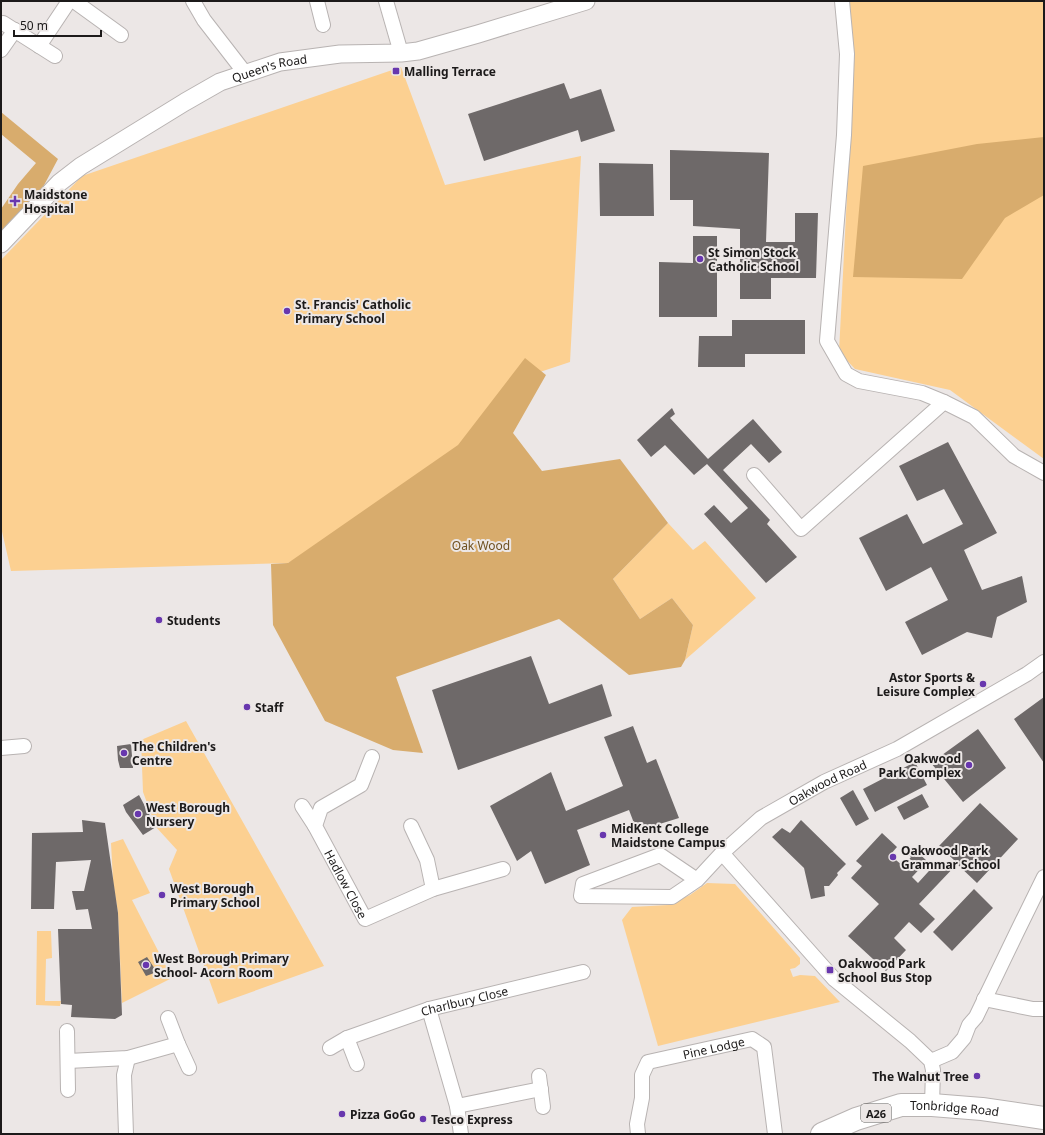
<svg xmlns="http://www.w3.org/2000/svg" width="1045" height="1135" font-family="'Noto Sans',sans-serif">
  <rect width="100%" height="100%" fill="#ece7e6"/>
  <!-- green -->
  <path fill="#fcd091" d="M 850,1 L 1044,1 L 1044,459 L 950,390 L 855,369 L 839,352 L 852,97 Z
    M 401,67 L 445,185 L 581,156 L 570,362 L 531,375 L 468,471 L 288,563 L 11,571 L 1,527 L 1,260 L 82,176 Z
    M 668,523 L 693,550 L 705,541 L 756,598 L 685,660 L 693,625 L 672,598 L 640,619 L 613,579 Z
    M 186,721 L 324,966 L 218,1004 L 169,869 L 177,850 L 156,827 L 143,792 L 141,740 Z
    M 123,839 L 150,893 L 132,900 L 172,978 L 122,1003 L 118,913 L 113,881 L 111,843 Z
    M 707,883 L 735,884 L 800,958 L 800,964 L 795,968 L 790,969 L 793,977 L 800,975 L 815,976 L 840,1002 L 658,1046 L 622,920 L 632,907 L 668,905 L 690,895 Z
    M 37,931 L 51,931 L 52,958 L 46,959 L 45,1001 L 61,1001 L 60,1006 L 36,1005 Z"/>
  <!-- forest -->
  <path fill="#d8ac6d" d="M 1,112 L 58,159 L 42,189 L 1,235 L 1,209 L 18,184 L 36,163 L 1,134 Z
    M 1044,137 L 1044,195 L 1005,218 L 962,279 L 853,277 L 863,166 L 977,144 Z
    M 525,358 L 546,375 L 513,433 L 542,471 L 620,459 L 668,523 L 613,579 L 640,619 L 672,598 L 693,625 L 685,660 L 681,667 L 629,675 L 559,619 L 396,677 L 423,753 L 393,750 L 325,721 L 273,625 L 271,564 L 288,563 L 458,445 Z"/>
  <!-- building -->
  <path fill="#6e6969" d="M 564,83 L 570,99 L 601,89 L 615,131 L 581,142 L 578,130 L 484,161 L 468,114 Z
    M 670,150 L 769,153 L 766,242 L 795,242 L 795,213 L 818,213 L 816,278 L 771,278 L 771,299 L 740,299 L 740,229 L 693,226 L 693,200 L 670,200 Z
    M 599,163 L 653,164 L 654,216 L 600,216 Z
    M 693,236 L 717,236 L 717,317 L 659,317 L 659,262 L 693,263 Z
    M 732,320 L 805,320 L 805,354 L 745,354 L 745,367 L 698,367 L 699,336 L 732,336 Z
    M 672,408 L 675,414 L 670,418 L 708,459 L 753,419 L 782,452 L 769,463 L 751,444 L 723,470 L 770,520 L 767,524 L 797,557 L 766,583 L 704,514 L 714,505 L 731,523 L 748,508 L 707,464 L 694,475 L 665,445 L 651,457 L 637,440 Z
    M 948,442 L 997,533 L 964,550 L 982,590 L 1022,576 L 1027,602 L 997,617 L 992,638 L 967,632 L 922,655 L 905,622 L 948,600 L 931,567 L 886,591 L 859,538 L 907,514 L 923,544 L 963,524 L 944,489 L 917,501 L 899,466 Z
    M 531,656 L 549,704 L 602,684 L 612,716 L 458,770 L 432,690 Z
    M 1044,697 L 1044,763 L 1014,719 Z
    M 633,726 L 647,763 L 656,759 L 679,818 L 637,831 L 629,810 L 577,830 L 590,865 L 545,884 L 531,851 L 517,861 L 490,806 L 551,772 L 566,811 L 623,786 L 604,737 Z
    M 978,729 L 1006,768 L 963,802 L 931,763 Z
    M 131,744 L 133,768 L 120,768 L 118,760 L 117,746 Z
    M 915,762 L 927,785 L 875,812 L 863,789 Z
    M 853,790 L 869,819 L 856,826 L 840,798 Z
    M 922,794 L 929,807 L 904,820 L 897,807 Z
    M 139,795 L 156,827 L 143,835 L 126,812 L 123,805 Z
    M 980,803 L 1018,839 L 977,883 L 957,864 L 919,904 L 935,919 L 921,933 L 909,922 L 894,938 L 906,950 L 886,971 L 848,936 L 879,904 L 851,878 L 862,866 L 856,861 L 882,833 L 897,847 L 890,855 L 903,866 L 911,857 L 908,854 L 913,848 L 927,861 L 912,877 L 918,883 L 938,861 L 946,868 L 954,860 L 939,846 Z
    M 82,820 L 105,823 L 118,913 L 122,1015 L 115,1019 L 71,1017 L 72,1005 L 61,1004 L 58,929 L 92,929 L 88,909 L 76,910 L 72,891 L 84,891 L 91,860 L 56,862 L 54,909 L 31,909 L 32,833 L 83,832 Z
    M 801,820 L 846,864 L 837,873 L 838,875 L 829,886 L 824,886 L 825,896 L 811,899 L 804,868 L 772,837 L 782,828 L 790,833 Z
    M 974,889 L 993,908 L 952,951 L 933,932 Z
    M 147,957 L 157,972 L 146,976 L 138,962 Z"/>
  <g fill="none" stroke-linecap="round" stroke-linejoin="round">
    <!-- minor casing -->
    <g stroke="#b8b3b2" stroke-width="16">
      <g id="minor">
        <path d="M 74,1 L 121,35"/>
        <path d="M 193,1 L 204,20 L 245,73"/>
        <path d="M 317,1 L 323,25"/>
        <path d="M 386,1 L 401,53"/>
        <path d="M 842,1 L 847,54 L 844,135 L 827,341 L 846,374 L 859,381 L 922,393 L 944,402 L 974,417 L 1014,456 L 1044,473"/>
        <path d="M 3,23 L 55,56"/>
        <path d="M 39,46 L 69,1"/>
        <path d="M 1,50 L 15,30"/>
        <path d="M 754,475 L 801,529 L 944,402"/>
        <path d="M 1,748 L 24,746"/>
        <path id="s1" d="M 372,757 L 361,785 L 321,808 L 315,826 L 365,919 L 433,889 L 503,869"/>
        <path d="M 302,806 L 315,826"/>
        <path d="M 411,826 L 427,860 L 433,889"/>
        <path d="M 722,853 L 834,979 L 910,1041 L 931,1061 L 933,1070 L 932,1105"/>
        <path id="s2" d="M 697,880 L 660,855 L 583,884 L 581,896 L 672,897 L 697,880 L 722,853 L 761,818 L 824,782 L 897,749 L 1027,674 L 1044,662"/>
        <path d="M 984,999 L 1033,1009 L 1044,1009"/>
        <path d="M 429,1009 L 457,1106 L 461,1134"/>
        <path d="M 168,1018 L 178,1044 L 189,1068"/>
        <path d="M 67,1031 L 68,1090"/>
        <path d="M 347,1038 L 357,1064"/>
        <path id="s3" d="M 330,1048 L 347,1038 L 429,1009 L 583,972"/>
        <path d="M 68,1061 L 128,1058 L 178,1044"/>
        <path d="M 931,1061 L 952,1052 L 964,1038 L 969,1025 L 976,1017 L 1017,932 L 1044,877"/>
        <path d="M 539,1076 L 543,1107"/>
        <path d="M 457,1106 L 541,1089"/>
        <path d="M 126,1134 L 124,1075 L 128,1058"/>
        <path id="s4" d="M 638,1134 L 637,1124 L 642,1098 L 642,1075 L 648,1062 L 752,1039 L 764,1047 L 775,1134"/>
      </g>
    </g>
    <!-- tertiary casing -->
    <g stroke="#b8b3b2" stroke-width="19">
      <g id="tertiary">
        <path id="s5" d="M 1,244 L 59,183 L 81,166 L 185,102 L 220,82 L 280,62 L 340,54 L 401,53 L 418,51 L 478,34 L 586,1"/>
      </g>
    </g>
    <!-- primary casing -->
    <g stroke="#b8b3b2" stroke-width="24">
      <g id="primary">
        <path id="s6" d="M 822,1134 L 856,1119 L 901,1105 L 932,1105 L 982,1109 L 1044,1118"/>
      </g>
    </g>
    <!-- minor -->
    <use href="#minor" stroke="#fff" stroke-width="14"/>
    <!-- tertiary -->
    <use href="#tertiary" stroke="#fff" stroke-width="17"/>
    <!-- primary -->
    <use href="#primary" stroke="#fff" stroke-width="22"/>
  </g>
  <!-- markers -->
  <g fill="#6837ae" stroke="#ece7e6" stroke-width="1.5">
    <rect x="392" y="67" width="8" height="8" rx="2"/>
    <path d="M13 195h4v4h4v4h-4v4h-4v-4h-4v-4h4z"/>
    <circle cx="700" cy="259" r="4"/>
    <circle cx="287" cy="311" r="4"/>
    <circle cx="159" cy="620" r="4"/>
    <circle cx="983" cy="684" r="4"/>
    <circle cx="247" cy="707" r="4"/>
    <circle cx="124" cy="753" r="4"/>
    <circle cx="969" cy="765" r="4"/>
    <circle cx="138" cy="814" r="4"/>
    <circle cx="603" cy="835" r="4"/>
    <circle cx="893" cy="857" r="4"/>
    <circle cx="162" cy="895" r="4"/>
    <circle cx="146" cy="965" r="4"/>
    <rect x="826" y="966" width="8" height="8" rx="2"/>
    <circle cx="977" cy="1076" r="4"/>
    <circle cx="342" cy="1114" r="4"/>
    <circle cx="423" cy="1119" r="4"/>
  </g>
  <g text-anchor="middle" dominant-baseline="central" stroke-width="4" stroke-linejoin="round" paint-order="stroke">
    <!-- shield labels -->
    <rect fill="#ece7e6" stroke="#5a5857" stroke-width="1" x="861" y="1104" width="30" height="18" rx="3"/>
    <g font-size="11" font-weight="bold" fill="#1c1a1a">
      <text x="876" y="1113">A26</text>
    </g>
    <!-- street labels -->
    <g font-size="12" fill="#1c1a1a" stroke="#ece7e6">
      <text stroke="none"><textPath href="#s5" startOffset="326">Queen's Road</textPath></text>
      <text stroke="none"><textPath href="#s2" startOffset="425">Oakwood Road</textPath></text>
      <text stroke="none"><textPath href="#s1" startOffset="161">Hadlow Close</textPath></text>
      <text stroke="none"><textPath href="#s3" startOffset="143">Charlbury Close</textPath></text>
      <text stroke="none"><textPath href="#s4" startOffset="141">Pine Lodge</textPath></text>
      <text stroke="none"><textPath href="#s6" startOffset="138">Tonbridge Road</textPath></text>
    </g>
    <!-- poi labels -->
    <g font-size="12" font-weight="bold" fill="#1c1a1a" stroke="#ece7e6" text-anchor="start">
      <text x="404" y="71">Malling Terrace</text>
      <text x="24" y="194">Maidstone<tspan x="24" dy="14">Hospital</tspan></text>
      <text x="708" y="252">St Simon Stock<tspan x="708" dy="14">Catholic School</tspan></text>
      <text x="295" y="304">St. Francis' Catholic<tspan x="295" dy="14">Primary School</tspan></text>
      <text x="167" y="620">Students</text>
      <text x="975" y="677" text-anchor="end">Astor Sports &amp;<tspan x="975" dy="14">Leisure Complex</tspan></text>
      <text x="255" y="707">Staff</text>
      <text x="132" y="746">The Children's<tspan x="132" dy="14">Centre</tspan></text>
      <text x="961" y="758" text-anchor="end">Oakwood<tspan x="961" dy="14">Park Complex</tspan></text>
      <text x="146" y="807">West Borough<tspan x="146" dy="14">Nursery</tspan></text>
      <text x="611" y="828">MidKent College<tspan x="611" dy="14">Maidstone Campus</tspan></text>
      <text x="901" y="850">Oakwood Park<tspan x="901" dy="14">Grammar School</tspan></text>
      <text x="170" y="888">West Borough<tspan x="170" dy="14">Primary School</tspan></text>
      <text x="154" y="958">West Borough Primary<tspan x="154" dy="14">School- Acorn Room</tspan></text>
      <text x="838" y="963">Oakwood Park<tspan x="838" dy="14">School Bus Stop</tspan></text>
      <text x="969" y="1076" text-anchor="end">The Walnut Tree</text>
      <text x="350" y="1114">Pizza GoGo</text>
      <text x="431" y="1119">Tesco Express</text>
    </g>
    <!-- park labels -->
    <g font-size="12" fill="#6f5121" stroke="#ece7e6">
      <text x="481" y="545">Oak Wood</text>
    </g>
  </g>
  <!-- border -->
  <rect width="1045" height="1135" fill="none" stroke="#1c1a1a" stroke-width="4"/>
  <!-- scale -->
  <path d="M14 30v6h87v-6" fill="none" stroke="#1c1a1a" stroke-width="2"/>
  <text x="20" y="30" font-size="12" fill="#1c1a1a" stroke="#ece7e6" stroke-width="3" paint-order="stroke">50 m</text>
</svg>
